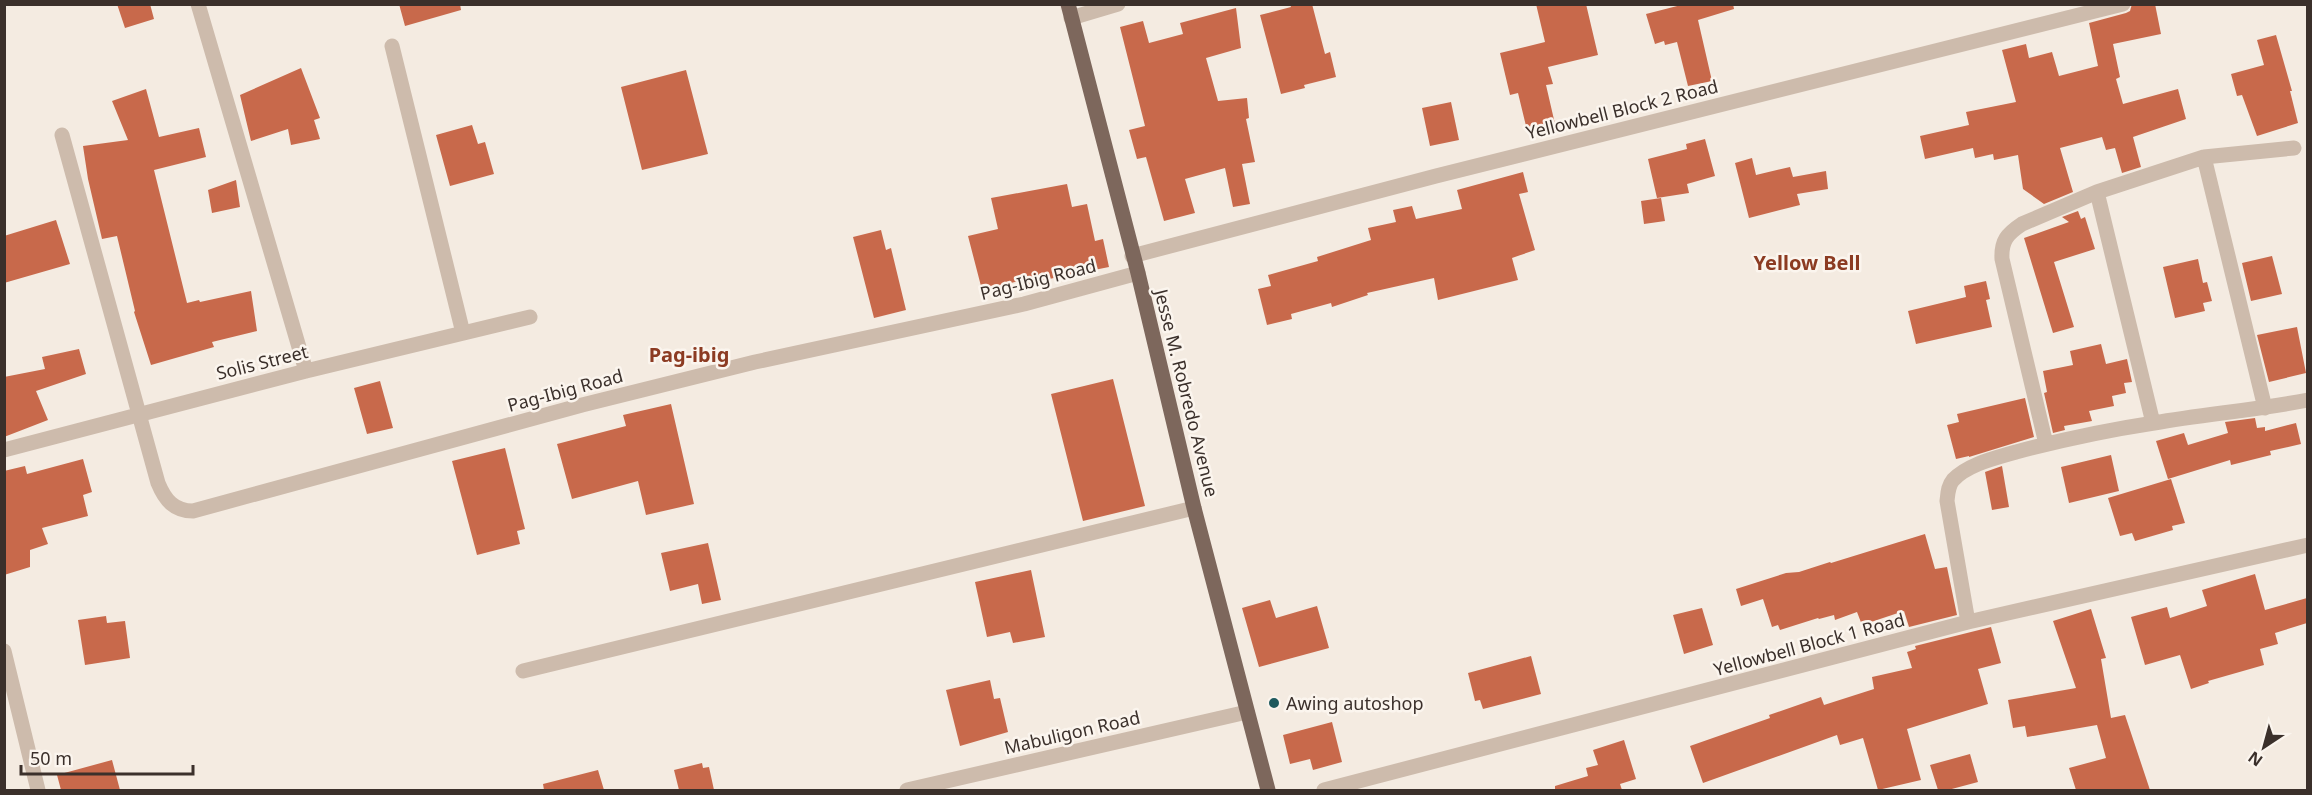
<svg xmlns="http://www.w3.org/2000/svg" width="2312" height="795" font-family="'Noto Sans',sans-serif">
  <rect width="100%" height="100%" fill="#f4ebe1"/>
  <!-- building -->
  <path fill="#c8694b" d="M 117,4 L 150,4 L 154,19 L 125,28 Z
    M 399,4 L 460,4 L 461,10 L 405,26 Z
    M 1290,4 L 1312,4 L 1325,54 L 1330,52 L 1336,77 L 1304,85 L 1305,88 L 1281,94 L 1260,15 L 1291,7 Z
    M 1536,4 L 1586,4 L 1598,55 L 1548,67 L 1553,84 L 1546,85 L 1555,124 L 1527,130 L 1518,93 L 1510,95 L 1500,53 L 1545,42 Z
    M 1685,4 L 1733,4 L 1734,9 L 1698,20 L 1712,81 L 1688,86 L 1677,42 L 1665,45 L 1664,41 L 1655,44 L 1646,14 Z
    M 2132,4 L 2155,4 L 2161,34 L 2113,44 L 2120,77 L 2116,79 L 2123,104 L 2178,89 L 2186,119 L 2133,137 L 2141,167 L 2122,173 L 2115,148 L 2106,150 L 2102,137 L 2060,148 L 2073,192 L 2044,204 L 2023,189 L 2018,155 L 1994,160 L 1993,154 L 1975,158 L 1973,148 L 1925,159 L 1920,136 L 1969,125 L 1966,112 L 2016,102 L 2002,50 L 2026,44 L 2029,58 L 2052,52 L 2059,76 L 2098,66 L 2089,23 L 2126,13 L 2130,11 Z
    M 1236,8 L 1241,48 L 1206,58 L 1218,101 L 1247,98 L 1249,118 L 1246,119 L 1255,162 L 1242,164 L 1250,204 L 1233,207 L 1225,168 L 1185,179 L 1195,213 L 1164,221 L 1146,157 L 1137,159 L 1129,130 L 1145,126 L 1120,27 L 1143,21 L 1149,43 L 1183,34 L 1180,23 Z
    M 2276,35 L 2292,91 L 2290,91 L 2298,123 L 2257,136 L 2242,95 L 2237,96 L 2231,74 L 2264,65 L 2257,40 Z
    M 301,68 L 320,118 L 314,120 L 320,139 L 291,145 L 288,129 L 251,141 L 240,95 Z
    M 686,70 L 708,154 L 642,170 L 621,87 Z
    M 146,89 L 159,137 L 199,128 L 206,157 L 154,170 L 187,303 L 199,300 L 200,302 L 251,291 L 257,331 L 212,342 L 214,347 L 151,365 L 134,312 L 135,311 L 117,236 L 102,239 L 88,179 L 83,146 L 128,140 L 112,101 Z
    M 1451,102 L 1459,140 L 1430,146 L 1422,108 Z
    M 472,125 L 478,144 L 485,142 L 494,174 L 450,186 L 436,135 Z
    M 1705,139 L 1715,176 L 1687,184 L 1689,193 L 1657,198 L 1648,159 L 1687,149 L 1686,144 Z
    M 1752,158 L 1756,175 L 1790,167 L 1793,177 L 1826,171 L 1828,189 L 1797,194 L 1800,205 L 1749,218 L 1735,163 Z
    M 1523,172 L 1528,192 L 1519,194 L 1535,250 L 1512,258 L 1518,280 L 1438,300 L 1434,278 L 1367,293 L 1368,295 L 1332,307 L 1331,303 L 1291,314 L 1292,319 L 1267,325 L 1258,289 L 1271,286 L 1268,275 L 1318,261 L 1317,257 L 1371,240 L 1368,228 L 1396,222 L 1393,210 L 1412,206 L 1416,219 L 1462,209 L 1457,190 Z
    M 236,180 L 240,207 L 212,213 L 208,190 Z
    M 1067,184 L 1072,207 L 1087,204 L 1095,241 L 1103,239 L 1109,267 L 1039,281 L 1039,283 L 1021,288 L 1019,281 L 982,290 L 968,236 L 998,229 L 991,198 Z
    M 1661,198 L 1665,221 L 1644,224 L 1641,201 Z
    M 2078,211 L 2081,219 L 2085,217 L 2095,249 L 2054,262 L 2074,327 L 2053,333 L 2024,238 L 2069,222 L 2062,217 Z
    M 56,220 L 70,264 L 4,283 L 4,236 Z
    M 881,230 L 886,250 L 891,248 L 906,310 L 874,318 L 853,237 Z
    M 2272,256 L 2282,294 L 2251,301 L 2242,263 Z
    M 2198,259 L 2203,283 L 2207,282 L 2212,301 L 2203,303 L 2205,311 L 2175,318 L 2163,267 Z
    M 1986,281 L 1990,299 L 1986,300 L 1992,327 L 1916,344 L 1908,311 L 1966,297 L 1964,286 Z
    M 2297,327 L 2306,373 L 2269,382 L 2257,335 Z
    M 2101,344 L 2106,364 L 2127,359 L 2132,382 L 2124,383 L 2126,393 L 2112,396 L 2114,406 L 2089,411 L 2092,421 L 2064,426 L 2065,430 L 2053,433 L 2044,393 L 2047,392 L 2043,371 L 2073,365 L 2070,351 Z
    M 79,349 L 86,374 L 36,391 L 48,420 L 4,437 L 4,377 L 45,369 L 42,357 Z
    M 1113,379 L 1145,506 L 1083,521 L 1051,394 Z
    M 380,381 L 393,428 L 367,434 L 354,388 Z
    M 2025,398 L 2034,437 L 1969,457 L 1969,456 L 1956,459 L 1947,425 L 1959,422 L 1957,414 Z
    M 671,404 L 694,504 L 646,515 L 638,481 L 572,499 L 557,444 L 626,426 L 623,415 Z
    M 2255,418 L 2257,428 L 2265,427 L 2265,431 L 2296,423 L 2301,444 L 2270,451 L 2271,455 L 2231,465 L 2230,460 L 2168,479 L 2156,441 L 2184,433 L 2188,445 L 2228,433 L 2225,422 Z
    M 505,448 L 525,529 L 517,531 L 520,544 L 477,555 L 452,461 Z
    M 2111,455 L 2119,491 L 2069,503 L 2061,467 Z
    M 83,459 L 92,492 L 83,495 L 88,516 L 42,528 L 48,544 L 30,550 L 30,567 L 4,575 L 4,471 L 25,466 L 27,474 Z
    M 2002,466 L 2009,507 L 1992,510 L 1985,472 Z
    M 2171,479 L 2185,523 L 2172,526 L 2173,530 L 2135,541 L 2132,533 L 2120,536 L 2108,498 Z
    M 1925,534 L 1935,569 L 1947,567 L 1957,615 L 1909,627 L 1904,611 L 1862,625 L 1857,612 L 1835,620 L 1834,615 L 1819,619 L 1818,618 L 1780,630 L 1778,625 L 1772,627 L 1763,599 L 1741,606 L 1736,589 L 1786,573 L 1799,572 L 1830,562 L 1831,563 Z
    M 708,543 L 721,600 L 702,604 L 698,584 L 670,591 L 661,553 Z
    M 1031,570 L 1045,637 L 1013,643 L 1010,632 L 987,637 L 975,582 Z
    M 2255,574 L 2265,610 L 2307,598 L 2307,623 L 2275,633 L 2278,644 L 2260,649 L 2264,665 L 2208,681 L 2209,683 L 2191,689 L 2180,655 L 2145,665 L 2131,617 L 2167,607 L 2170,618 L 2207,606 L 2202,590 Z
    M 1270,600 L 1276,618 L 1317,606 L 1329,648 L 1259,667 L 1242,608 Z
    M 1702,608 L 1713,645 L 1684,654 L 1673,615 Z
    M 2091,609 L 2106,658 L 2101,659 L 2111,718 L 2125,715 L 2150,790 L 2076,790 L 2069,768 L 2106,758 L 2097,725 L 2027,737 L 2025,726 L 2013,728 L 2008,700 L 2076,688 L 2053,621 Z
    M 106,616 L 107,623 L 125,621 L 130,658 L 85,665 L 78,620 Z
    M 1991,627 L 2001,663 L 1978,669 L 1988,704 L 1907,729 L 1921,780 L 1878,790 L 1863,738 L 1840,745 L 1837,735 L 1703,783 L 1690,746 L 1770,718 L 1769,715 L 1821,697 L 1824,705 L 1874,689 L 1872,677 L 1912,668 L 1907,652 L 1916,649 L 1915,646 Z
    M 1531,656 L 1541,694 L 1483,709 L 1480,700 L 1475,701 L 1468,673 Z
    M 990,680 L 994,699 L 1000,698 L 1008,732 L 960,746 L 946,690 Z
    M 1332,722 L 1342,762 L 1313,770 L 1310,759 L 1290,764 L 1283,735 Z
    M 1624,740 L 1636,779 L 1620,784 L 1622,790 L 1555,790 L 1555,786 L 1588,776 L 1586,768 L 1598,765 L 1593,750 Z
    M 1970,754 L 1978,782 L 1948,790 L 1938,790 L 1930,765 Z
    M 112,760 L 120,790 L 61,790 L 57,775 Z
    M 702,763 L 703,768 L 709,767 L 714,790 L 679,790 L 674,770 Z
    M 598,770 L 604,790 L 544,790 L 543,784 Z"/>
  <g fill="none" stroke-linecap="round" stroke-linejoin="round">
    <!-- minor -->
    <path stroke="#cdbbac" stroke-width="15" d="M 198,4 L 306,371
      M 1071,18 L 1118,4
      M 392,46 L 463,333
      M 62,135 L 158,483 C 165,500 174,511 193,511 L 582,405 L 755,362 L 1024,304 L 1138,273
      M 2204,157 L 2265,408
      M 2097,192 L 2153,423
      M 1132,256 L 1436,176 L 2123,4
      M 2046,444 L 2002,259 C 2001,241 2007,234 2022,224 L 2097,192 L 2204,157 L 2294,148
      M 4,450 L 306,371 L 530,317
      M 1968,622 L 1947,501 C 1948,493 1948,486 1953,480 C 1968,464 1996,458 2016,452 C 2061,440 2108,430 2154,423 C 2205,414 2257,410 2308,400
      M 4,651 L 38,790
      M 523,671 L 1194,508
      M 907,790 L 1247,712
      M 1324,790 L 1968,622 L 2308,545"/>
    <!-- major -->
    <path stroke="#7d675c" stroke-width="15" d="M 1068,4 L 1138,273 L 1194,508 L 1268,790"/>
  </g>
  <!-- markers -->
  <circle fill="#1f5a5e" stroke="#fbf5ee" stroke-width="2" cx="1274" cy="703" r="6"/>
  <g text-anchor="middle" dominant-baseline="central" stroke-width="5" stroke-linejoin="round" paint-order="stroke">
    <!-- street labels -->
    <g font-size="18" fill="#3b302b" stroke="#fbf5ee">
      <text transform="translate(1622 109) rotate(-14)">Yellowbell Block 2 Road</text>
      <text transform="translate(1038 279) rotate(-14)">Pag-Ibig Road</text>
      <text transform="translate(262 362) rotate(-14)">Solis Street</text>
      <text transform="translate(565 390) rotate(-15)">Pag-Ibig Road</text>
      <text transform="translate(1187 393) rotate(76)">Jesse M. Robredo Avenue</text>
      <text transform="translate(1809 644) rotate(-15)">Yellowbell Block 1 Road</text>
      <text transform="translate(1072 732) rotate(-13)">Mabuligon Road</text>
    </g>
    <!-- poi labels -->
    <g font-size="18" fill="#3b302b" stroke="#fbf5ee" text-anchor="start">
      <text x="1286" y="703">Awing autoshop</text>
    </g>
    <!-- neighbourhood labels -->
    <g font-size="20" font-weight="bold" fill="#8c3b22" stroke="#fbf5ee">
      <text x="1807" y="262">Yellow Bell</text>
      <text x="689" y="354">Pag-ibig</text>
    </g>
  </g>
  <!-- border -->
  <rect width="2312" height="795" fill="none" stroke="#3b302b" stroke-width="12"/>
  <!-- north arrow -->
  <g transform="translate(2264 747) rotate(216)" stroke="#fbf5ee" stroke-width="4.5" paint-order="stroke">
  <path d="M0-4.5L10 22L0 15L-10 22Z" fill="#3b302b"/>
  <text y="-9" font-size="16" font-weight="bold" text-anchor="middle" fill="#3b302b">N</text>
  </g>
  <!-- scale -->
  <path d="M21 765v9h172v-9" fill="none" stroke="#3b302b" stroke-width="3"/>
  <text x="30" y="765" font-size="18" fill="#3b302b" stroke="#fbf5ee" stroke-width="4.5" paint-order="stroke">50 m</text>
</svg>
